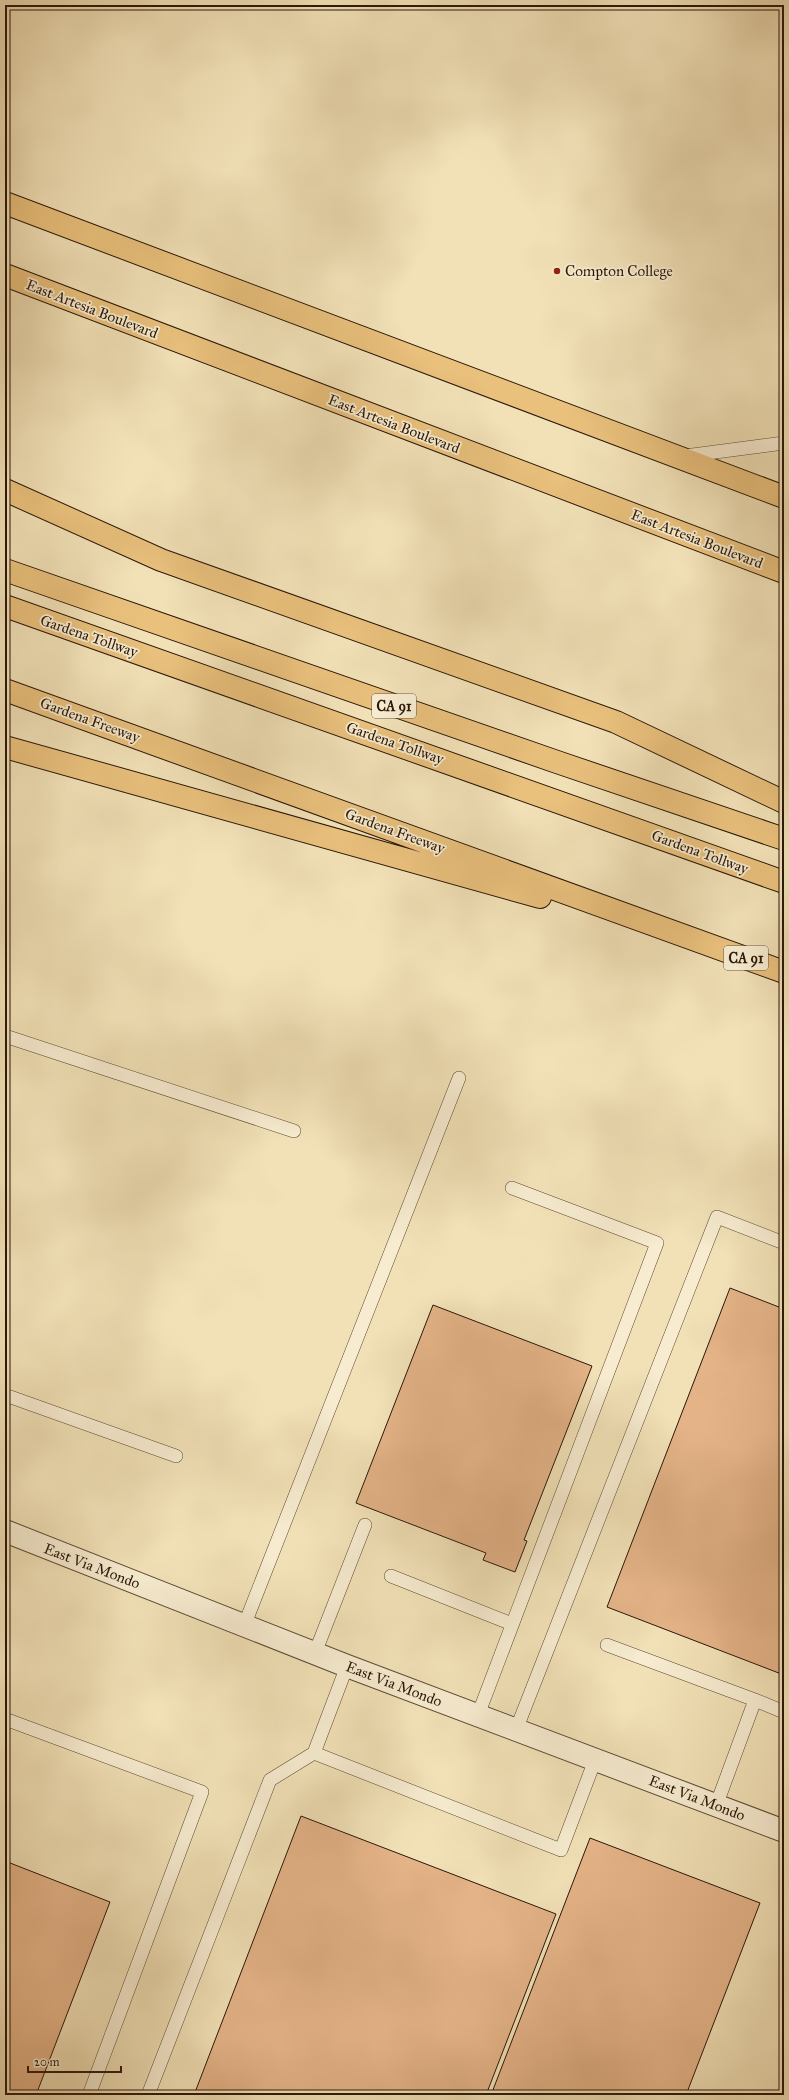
<svg xmlns="http://www.w3.org/2000/svg" width="789" height="2100" font-family="'IM FELL Great Primer',serif">
  <rect width="100%" height="100%" fill="#f2e1b7"/>
  <filter id="stains"><feTurbulence type="fractalNoise" baseFrequency=".005" numOctaves="4"/><feColorMatrix values="0 0 0 0 .2 0 0 0 0 .09 0 0 0 0 .02 0 0 0 .5 -.17"/></filter>
  <radialGradient id="worn" r=".72"><stop offset=".6" stop-color="#630" stop-opacity="0"/><stop offset="1" stop-color="#630" stop-opacity=".3"/></radialGradient>
  <!-- building -->
  <path fill="#e4b388" stroke="#2a1709" d="M 730,1288 L 784,1309 L 784,1675 L 607,1607 Z
    M 433,1305 L 592,1366 L 524,1540 L 527,1541 L 515,1572 L 483,1560 L 486,1553 L 356,1503 Z
    M 301,1816 L 556,1914 L 486,2095 L 194,2095 Z
    M 590,1838 L 760,1903 L 686,2095 L 491,2095 Z
    M 5,1861 L 110,1902 L 36,2095 L 5,2095 Z"/>
  <g fill="none" stroke-linecap="round" stroke-linejoin="round">
    <!-- lane casing -->
    <g stroke="#5c4a34" stroke-width="14">
      <path id="lane" d="M 685,456 L 784,443
        M 5,1036 L 294,1131
        M 5,1395 L 176,1456
        M 391,1576 L 512,1624
        M 244,1626 L 459,1078
        M 607,1645 L 755,1700 L 716,1806
        M 315,1653 L 365,1525
        M 347,1666 L 314,1753 L 561,1850 L 595,1760
        M 755,1700 L 784,1712
        M 478,1715 L 657,1243 L 512,1188
        M 5,1719 L 202,1792 L 89,2095
        M 516,1730 L 717,1217 L 784,1243
        M 148,2095 L 270,1780 L 314,1753"/>
    </g>
    <!-- street casing -->
    <g stroke="#5c4a34" stroke-width="24">
      <path id="street" d="M 5,1531 L 347,1666 L 784,1831"/>
    </g>
    <!-- primary casing -->
    <g stroke="#2a1709" stroke-width="24">
      <path id="primary" d="M 5,203 L 784,497
        M 5,275 L 784,572"/>
    </g>
    <!-- highway casing -->
    <g stroke="#2a1709" stroke-width="24">
      <path id="highway" d="M 5,490 L 161,560 L 616,722 L 784,802
        M 5,570 L 557,762 L 784,839
        M 5,606 L 784,882
        M 5,690 L 784,972
        M 5,747 L 540,897"/>
    </g>
    <!-- lane -->
    <use href="#lane" stroke="#f7ecd0" stroke-width="13"/>
    <!-- street -->
    <use href="#street" stroke="#f7ecd0" stroke-width="22"/>
    <!-- primary -->
    <use href="#primary" stroke="#e9c07c" stroke-width="22"/>
    <!-- highway -->
    <use href="#highway" stroke="#e9c07c" stroke-width="22"/>
  </g>
  <!-- markers -->
  <circle fill="#8f2418" stroke="#f7ecd0" stroke-width="1.5" cx="557" cy="271" r="4"/>
  <g text-anchor="middle" dominant-baseline="central" stroke-width="3.5" stroke-linejoin="round" paint-order="stroke">
    <!-- shield labels -->
    <g fill="#f7ecd0" stroke="#685745" stroke-width="1">
      <rect x="372" y="694" width="44" height="24" rx="3"/>
      <rect x="724" y="946" width="44" height="24" rx="3"/>
    </g>
    <g font-size="14" font-weight="bold" fill="#2a1709">
      <text x="394" y="706">CA 91</text>
      <text x="746" y="958">CA 91</text>
    </g>
    <!-- poi labels -->
    <g font-size="15" fill="#2a1709" stroke="#f7ecd0" text-anchor="start">
      <text x="565" y="271">Compton College</text>
    </g>
    <!-- street labels -->
    <g font-size="15" fill="#2a1709" stroke="#f7ecd0">
      <text transform="translate(92 309) rotate(21)">East Artesia Boulevard</text>
      <text transform="translate(394 424) rotate(21)">East Artesia Boulevard</text>
      <text transform="translate(697 539) rotate(21)">East Artesia Boulevard</text>
      <text transform="translate(89 636) rotate(19)">Gardena Tollway</text>
      <text transform="translate(90 720) rotate(20)">Gardena Freeway</text>
      <text transform="translate(395 743) rotate(19)">Gardena Tollway</text>
      <text transform="translate(395 831) rotate(20)">Gardena Freeway</text>
      <text transform="translate(700 852) rotate(20)">Gardena Tollway</text>
      <text transform="translate(92 1566) rotate(21)">East Via Mondo</text>
      <text transform="translate(394 1684) rotate(21)">East Via Mondo</text>
      <text transform="translate(697 1798) rotate(21)">East Via Mondo</text>
    </g>
  </g>
  <!-- margin -->
  <rect width="789" height="2100" fill="none" stroke="#f2e1b7" stroke-width="20"/>
  <rect x="6" y="6" width="777" height="2088" fill="none" stroke="#2a1709" stroke-width="2"/>
  <rect x="10" y="10" width="769" height="2080" fill="none" stroke="#2a1709"/>
  <!-- scale -->
  <path d="M28 2066v6h93v-6" fill="none" stroke="#2a1709" stroke-width="2"/>
  <text x="34" y="2066" font-size="12" fill="#2a1709" stroke="#f7ecd0" stroke-width="3" paint-order="stroke">20 m</text>
  <rect width="100%" height="100%" filter="url(#stains)"/>
  <rect width="100%" height="100%" fill="url(#worn)"/>
</svg>
